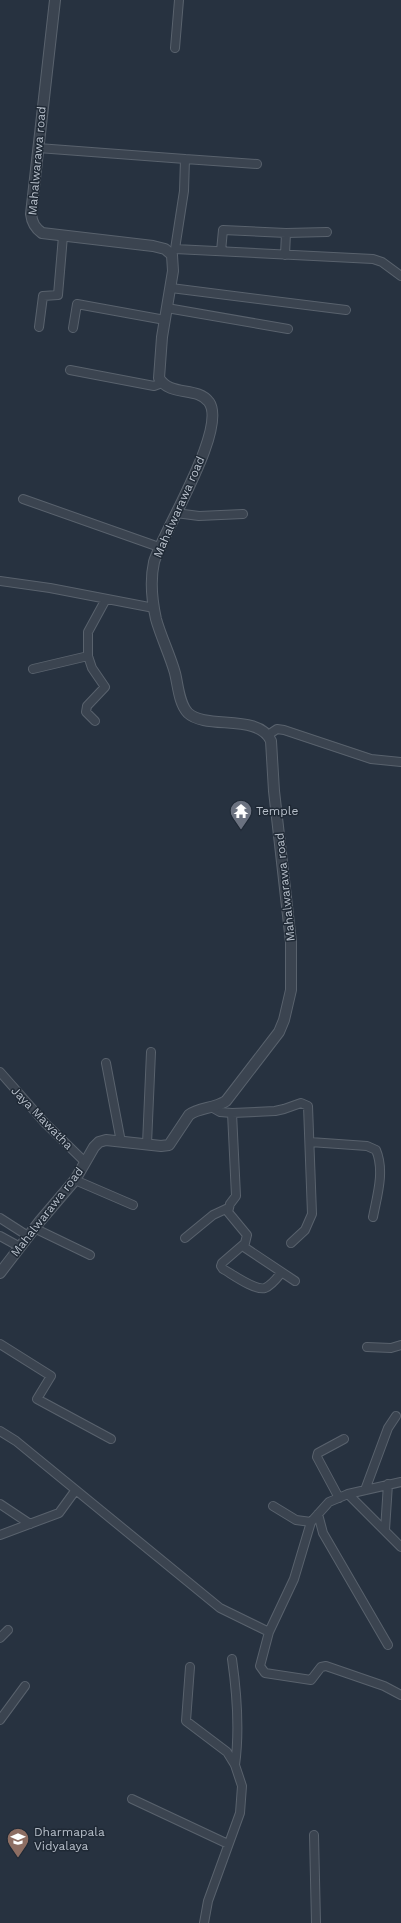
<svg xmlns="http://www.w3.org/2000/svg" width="401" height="1923" font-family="'Work Sans',sans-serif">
  <rect width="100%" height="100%" fill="#273240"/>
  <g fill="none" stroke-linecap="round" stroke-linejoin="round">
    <!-- minor casing -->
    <g stroke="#59626d" stroke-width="10">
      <path id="minor" d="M 175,48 L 179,0
        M 38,148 L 185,159
        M 286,233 L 327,232
        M 175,249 L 184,191 L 185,159 L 257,164
        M 221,251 L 223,230 L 286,233 L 285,255
        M 171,253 L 175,249 L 373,259 L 382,262 L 401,276
        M 171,288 L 346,310
        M 167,308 L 288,329
        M 39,327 L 43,296 L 58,295 L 63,236
        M 73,328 L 77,304 L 165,320
        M 70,370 L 154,386 L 162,383
        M 23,499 L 159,547
        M 176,513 L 199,516 L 243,514
        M 0,581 L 50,588 L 154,608
        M 88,656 L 92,668 L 105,687 L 87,706 L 86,712 L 95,721
        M 33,669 L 88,656 L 88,632 L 106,599
        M 268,735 L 277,729 L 284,730 L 371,759 L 401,762
        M 106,1063 L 121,1142
        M 0,1072 L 45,1123 L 85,1162
        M 213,1108 L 220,1112 L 232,1113 L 236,1196 L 230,1204 L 228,1212 L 247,1235 L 244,1247 L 295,1281
        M 232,1113 L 275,1111 L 284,1109 L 301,1103 L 308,1106 L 312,1214 L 305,1230 L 291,1243
        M 310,1142 L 367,1146 L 376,1150 C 385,1171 377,1196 373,1217
        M 147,1144 L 151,1052
        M 75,1180 L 133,1205
        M 0,1218 L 28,1236
        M 34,1228 L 90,1255
        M 0,1236 L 20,1247
        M 185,1238 L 213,1215 L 228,1208
        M 244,1244 L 222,1263 L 221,1266 L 223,1269 C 232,1274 255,1291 265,1288 C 272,1285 277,1278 281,1273
        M 0,1344 L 51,1376 L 37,1399 L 111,1439
        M 367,1347 L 391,1348 L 401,1345
        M 0,1431 L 16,1441 L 220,1608 L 269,1632 L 260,1666 L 265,1673 L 311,1680 L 321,1667 L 326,1666 L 384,1686 L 401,1695
        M 365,1490 L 388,1428 L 396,1416
        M 348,1494 L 401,1482
        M 339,1498 L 317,1457 L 318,1453 L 344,1439
        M 0,1504 L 30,1524
        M 273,1506 L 296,1520 L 311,1522
        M 318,1514 L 323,1533 L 388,1645
        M 385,1530 L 388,1484
        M 0,1535 L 59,1513 L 75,1491
        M 269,1632 L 294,1579 L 311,1522 L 329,1502 L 348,1494 L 401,1547
        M 0,1638 L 8,1630
        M 232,1659 C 237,1694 240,1729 235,1765
        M 190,1667 L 186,1721 L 227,1752 L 235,1765 L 242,1786 L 240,1813 L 208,1901 L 204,1923
        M 0,1720 L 25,1686
        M 132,1799 L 228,1844
        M 314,1835 L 316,1923"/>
    </g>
    <!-- tertiary casing -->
    <g stroke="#59626d" stroke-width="12">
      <path id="tertiary" d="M 0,1273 L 40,1221 L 75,1180 L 94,1147 L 99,1142 L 106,1140 L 161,1146 L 169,1145 L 189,1115 C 199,1107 214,1109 226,1101 L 279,1032 L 284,1020 L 291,990 L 291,942 L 274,791 L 271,741 C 259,713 206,730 188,713 C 179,704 178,685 175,673 C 170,655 161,637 156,619 C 152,601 150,580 154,562 C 163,531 228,429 209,402 C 197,386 170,397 159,378 L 162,337 L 173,271 L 172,255 L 165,249 L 153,246 L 42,233 C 35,228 32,223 31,214 L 55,0"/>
    </g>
    <!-- minor -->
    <use href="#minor" stroke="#3b4450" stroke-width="8"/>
    <!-- tertiary -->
    <use href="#tertiary" stroke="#3b4450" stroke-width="10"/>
  </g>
  <!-- icons -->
  <defs>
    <g id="temple-pin" transform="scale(1.15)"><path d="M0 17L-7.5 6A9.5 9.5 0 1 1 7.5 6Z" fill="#6b7280" stroke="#1f2935"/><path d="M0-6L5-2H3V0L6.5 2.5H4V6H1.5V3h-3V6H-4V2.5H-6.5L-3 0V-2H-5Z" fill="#fff"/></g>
    <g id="school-pin" transform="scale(1.15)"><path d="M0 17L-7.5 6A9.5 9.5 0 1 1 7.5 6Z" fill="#8d6e63" stroke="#1f2935"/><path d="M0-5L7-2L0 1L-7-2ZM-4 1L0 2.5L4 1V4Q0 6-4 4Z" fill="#fff"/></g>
  </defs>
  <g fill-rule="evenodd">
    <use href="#temple-pin" x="241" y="811"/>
    <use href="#school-pin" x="18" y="1839"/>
  </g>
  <g text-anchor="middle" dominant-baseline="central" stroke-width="3" stroke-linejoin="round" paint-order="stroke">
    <!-- street labels -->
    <g font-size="12" fill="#b7bfca" stroke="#1f2935">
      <text transform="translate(37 161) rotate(-85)">Mahalwarawa road</text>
      <text transform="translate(179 507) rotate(-66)">Mahalwarawa road</text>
      <text transform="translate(285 887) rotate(-96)">Mahalwarawa road</text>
      <text transform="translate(42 1118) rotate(46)">Jaya Mawatha</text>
      <text transform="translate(47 1212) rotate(-52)">Mahalwarawa road</text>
    </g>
    <!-- poi labels -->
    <g font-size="12" fill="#b7bfca" stroke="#1f2935" text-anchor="start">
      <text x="256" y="811">Temple</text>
      <text x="34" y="1832">Dharmapala<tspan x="34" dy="14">Vidyalaya</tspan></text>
    </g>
  </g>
</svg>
